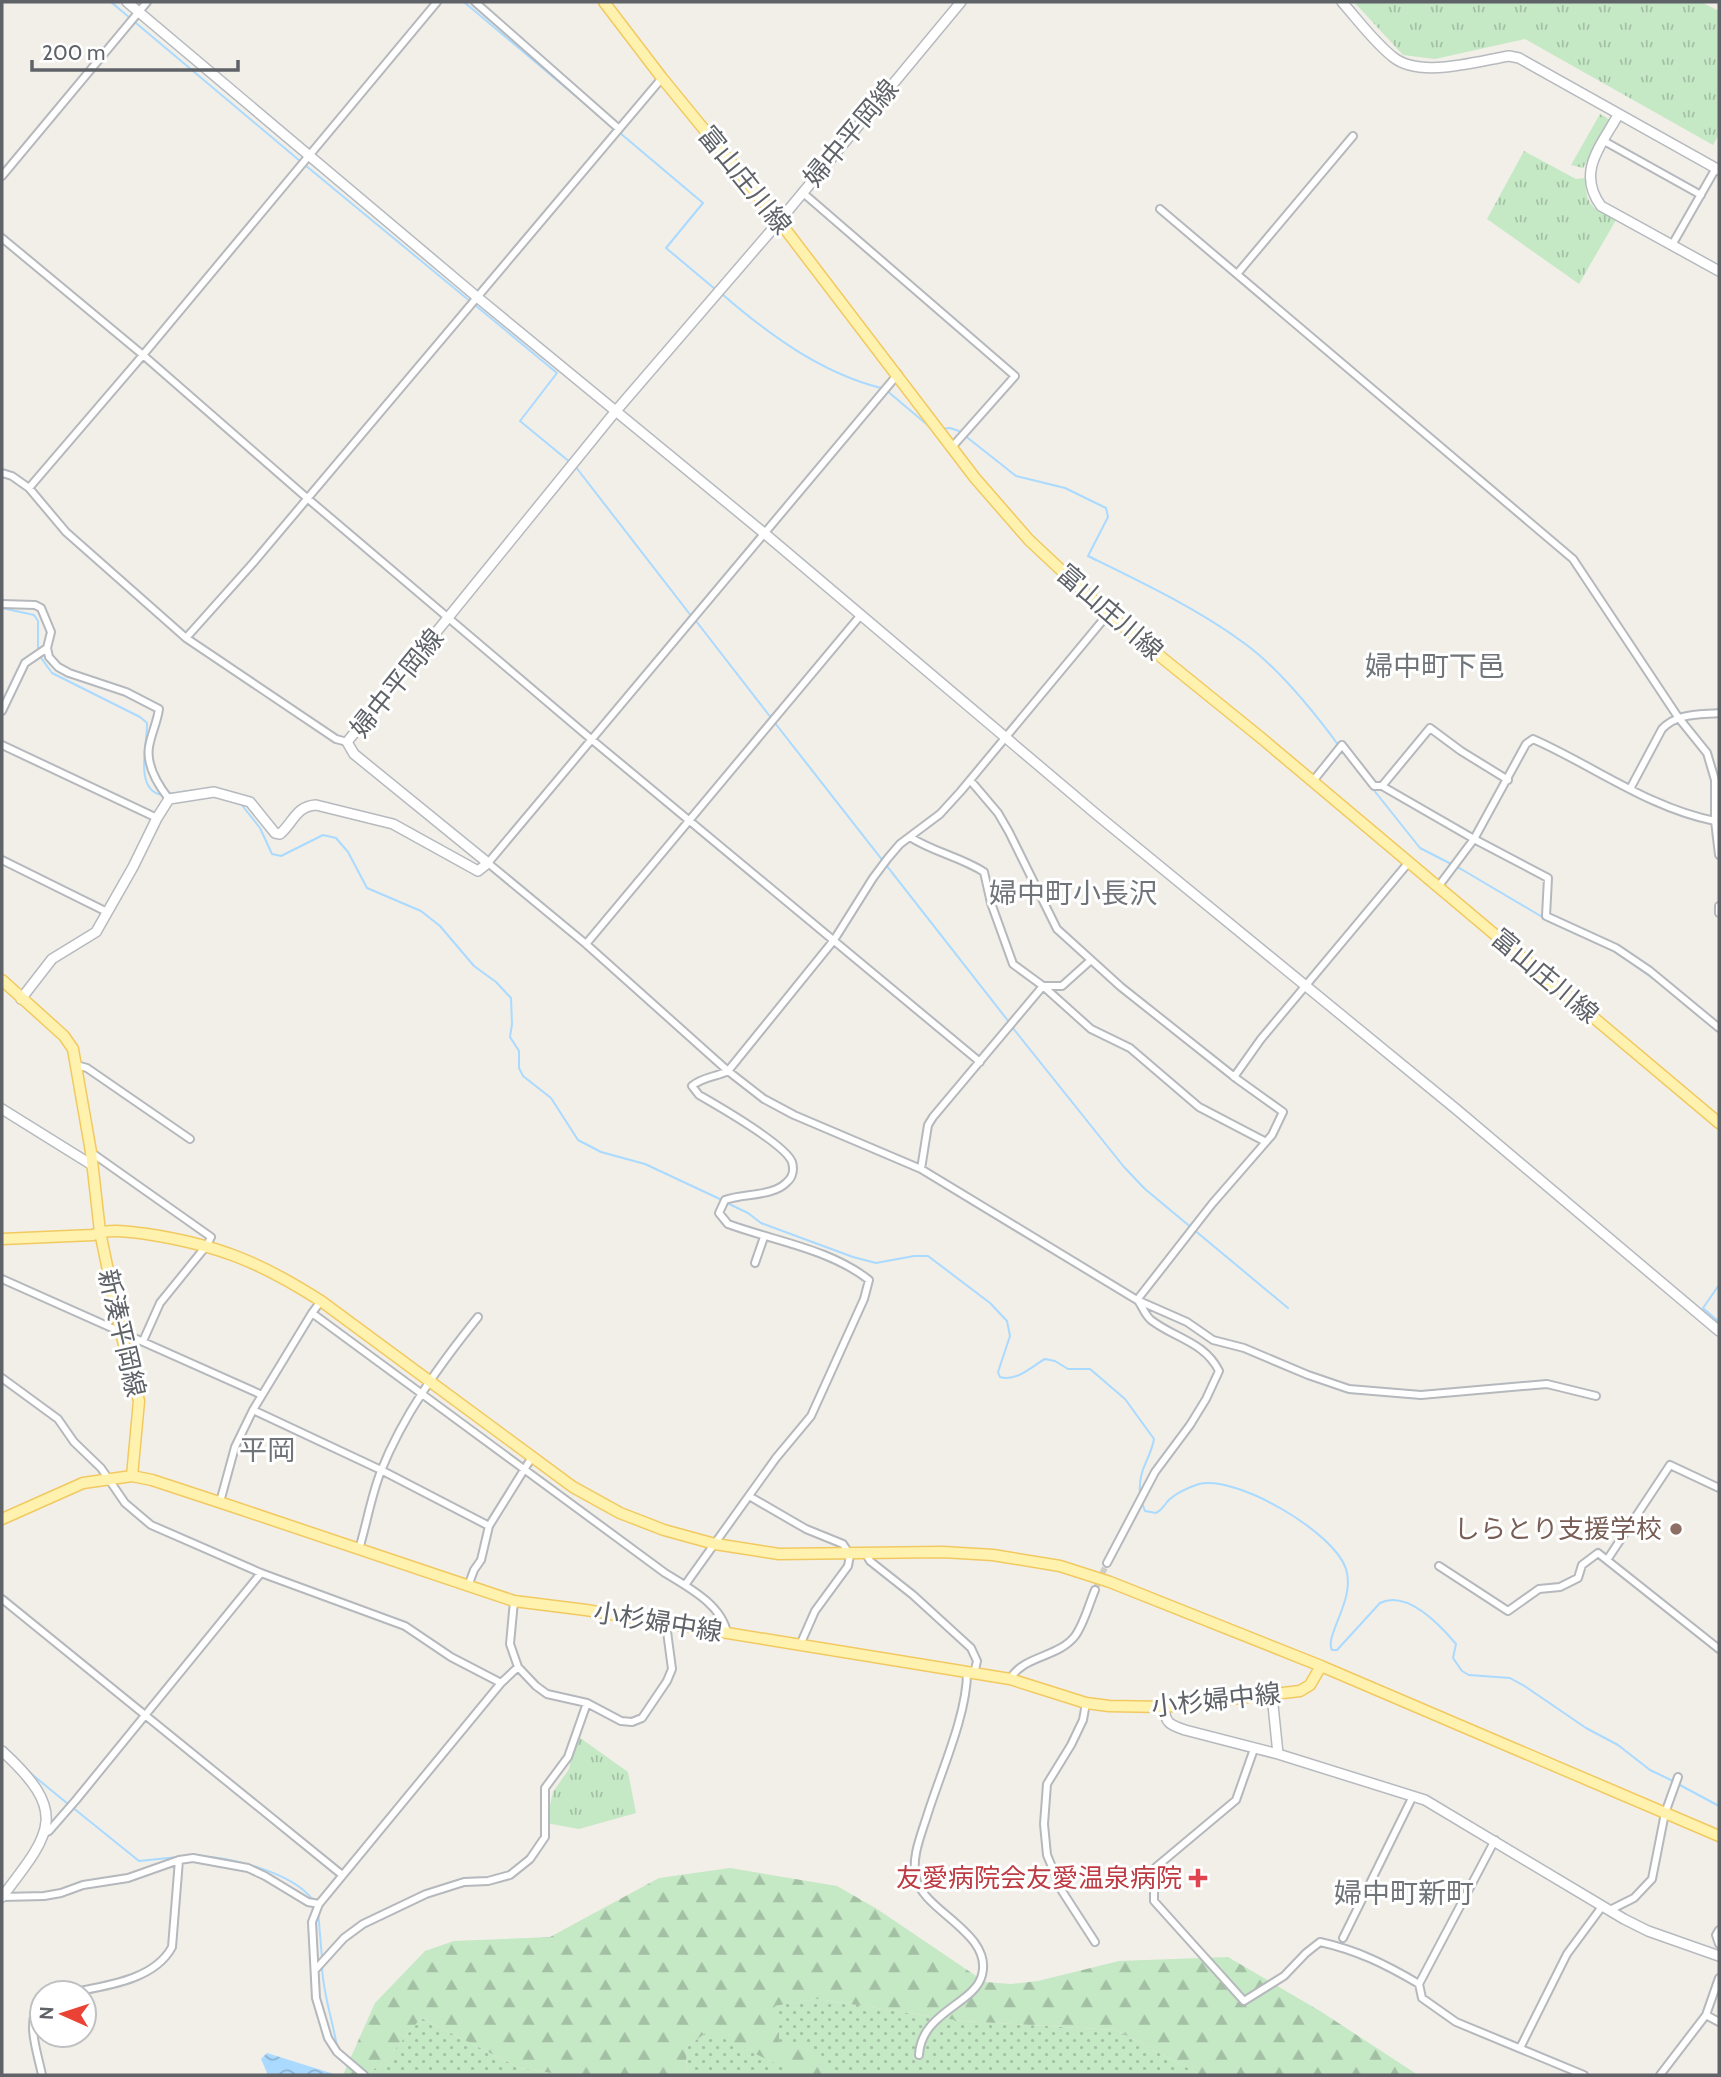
<svg xmlns="http://www.w3.org/2000/svg" width="1721" height="2077" font-family="Cabin,'Noto Sans JP',sans-serif">
  <defs>
    <pattern id="grass-dots" width="8" height="8" patternUnits="userSpaceOnUse" patternTransform="scale(1.75)"><rect width="8" height="8" fill="#c5e8c5"/><path d="M2 2h.1M6 6h.1" fill="none" stroke="#a3c0a4" stroke-width="1.8" stroke-linecap="round"/></pattern>
    <pattern id="forest-firs" width="22" height="20" patternUnits="userSpaceOnUse" patternTransform="scale(1.75)"><rect width="22" height="20" fill="#c5e8c5"/><path d="M5 1l3.5 6h-7zM16 11l3.5 6h-7z" fill="#a3c0a4"/></pattern>
    <pattern id="park-tufts" width="24" height="20" patternUnits="userSpaceOnUse" patternTransform="scale(1.75)"><rect width="24" height="20" fill="#c5e8c5"/><path d="M3 7l-1-3M5 7V3M7 7l1-3M15 17l-1-3M17 17v-4M19 17l1-3" fill="none" stroke="#a3c0a4"/></pattern>
    <pattern id="water-waves" width="16" height="10" patternUnits="userSpaceOnUse" patternTransform="scale(1.75)"><rect width="16" height="10" fill="#aadaff"/><path d="M0 5q4-4 8 0t8 0" fill="none" stroke="#8eb4d2"/></pattern>
  </defs>
  <rect width="100%" height="100%" fill="#f1efe8"/>
  <!-- grass -->
  <path fill="url(#grass-dots)" d="M 817,1999 L 962,2021 L 1116,2030 L 1201,2075 L 687,2075 L 686,2048 L 730,2013 Z
    M 421,2018 L 520,2068 L 564,2075 L 366,2075 L 386,2060 Z"/>
  <!-- forest -->
  <path fill="url(#forest-firs)" d="M 730,1868 L 837,1886 L 877,1909 L 985,1982 L 1011,1984 L 1038,1981 L 1119,1961 L 1228,1957 L 1320,2011 L 1418,2075 L 1201,2075 L 1116,2030 L 962,2021 L 817,1999 L 774,2006 L 779,2030 L 779,2045 L 801,2041 L 821,2055 L 837,2073 L 853,2075 L 799,2075 L 708,2031 L 686,2048 L 687,2075 L 564,2075 L 520,2068 L 421,2018 L 386,2060 L 366,2075 L 343,2075 L 375,2003 L 425,1951 L 454,1941 L 550,1937 L 659,1878 Z"/>
  <!-- park -->
  <path fill="url(#park-tufts)" d="M 1354,2 L 1701,2 L 1719,11 L 1719,134 L 1713,145 L 1525,39 L 1435,59 L 1403,55 Z
    M 1600,114 L 1610,120 L 1583,168 L 1571,165 Z
    M 1524,151 L 1576,179 L 1585,178 C 1586,207 1592,207 1616,220 L 1579,284 L 1487,219 Z
    M 576,1735 L 628,1772 L 636,1813 L 579,1829 L 546,1823 L 553,1792 L 569,1769 Z"/>
  <!-- water -->
  <path fill="url(#water-waves)" d="M 267,2053 L 337,2075 L 268,2075 L 261,2059 Z"/>
  <g fill="none" stroke-linecap="round" stroke-linejoin="round">
    <!-- stream -->
    <path stroke="#aadaff" stroke-width="2" d="M 111,2 L 300,161
      M 464,2 L 603,119
      M 620,133 L 703,203 L 666,248 L 715,289
      M 305,165 L 471,302
      M 722,294 C 768,334 821,373 881,388
      M 475,305 L 557,373 L 520,421 L 571,463
      M 886,390 L 930,427
      M 941,429 L 950,428 L 959,431 L 1016,476 L 1065,488 L 1106,508 L 1108,517 L 1088,556 C 1141,582 1196,608 1244,643 C 1277,667 1314,712 1339,746
      M 575,466 L 692,617
      M 2,608 L 34,615 L 38,621 L 38,649
      M 696,621 L 772,719
      M 39,655 L 52,673 L 140,717 L 147,723 C 148,742 133,790 162,795
      M 775,723 L 1009,1022
      M 1353,764 L 1420,848 L 1461,869 L 1544,918
      M 167,794 L 196,790
      M 241,804 L 260,828 L 272,854 L 281,856 L 323,835 L 336,838 L 348,852 L 367,888 L 421,911 L 440,926 L 474,966 L 496,982 L 511,998 L 512,1024 L 510,1037 L 519,1051 L 519,1068 L 523,1076 L 551,1098 L 578,1140 L 601,1152 L 645,1164 L 722,1200
      M 1548,921 L 1616,952 L 1662,985
      M 1712,1026 L 1719,1032
      M 1012,1027 L 1124,1167 L 1145,1189 L 1288,1308
      M 727,1203 L 748,1213 L 761,1223 L 853,1257 L 876,1263 L 914,1256 L 928,1256 L 990,1303 L 1007,1321 L 1010,1336 L 998,1372 L 1000,1377 C 1017,1382 1032,1366 1045,1359 L 1055,1361 L 1068,1369 L 1090,1369 L 1125,1399 L 1154,1439 C 1150,1461 1138,1468 1140,1494
      M 1719,1285 L 1703,1308 L 1719,1322
      M 1142,1503 L 1145,1511 L 1156,1513 C 1162,1510 1163,1507 1167,1502 C 1174,1494 1189,1487 1199,1484 C 1237,1475 1334,1532 1346,1569 C 1356,1600 1324,1635 1332,1650 L 1337,1650 L 1380,1603 C 1407,1590 1440,1625 1456,1644 L 1453,1658 L 1462,1671 L 1469,1675 L 1510,1678 L 1526,1687 L 1586,1728 L 1618,1745 L 1650,1770 L 1673,1781
      M 29,1772 L 68,1804
      M 1678,1784 L 1719,1806
      M 72,1807 L 139,1861 L 188,1856
      M 197,1856 C 230,1857 292,1872 313,1900
      M 318,1911 L 322,1958
      M 322,1967 C 323,1994 333,2021 337,2047"/>
    <!-- street-tunnel -->
    <path stroke="#ccccc8" stroke-width="6" stroke-dasharray="6 3" stroke-linecap="butt" d="M 1095,1590 L 1107,1563"/>
    <!-- street casing -->
    <g stroke="#b5b8bc" stroke-width="10">
      <path id="street" d="M 475,2 L 618,128
        M 1604,141 L 1701,195
        M 2,176 L 147,2
        M 802,192 L 1015,376 L 953,446
        M 1160,209 L 1573,559 L 1678,717 L 1707,753 L 1715,780 L 1715,821 L 1719,855
        M 2,238 L 143,355 L 307,498 L 591,739 L 980,1062
        M 1672,245 L 1716,168
        M 1237,274 L 1353,136
        M 898,374 L 488,863 L 586,944 L 728,1071 L 764,1099 L 794,1115 L 921,1169 L 1137,1300 L 1187,1322 L 1213,1340 L 1244,1348 L 1308,1375 L 1349,1389 L 1421,1395 L 1547,1384 L 1596,1396
        M 2,473 L 12,476 L 29,488 L 66,532 L 186,638 L 336,739 L 347,742
        M 29,488 L 143,355 L 437,2
        M 2,604 L 35,605 L 41,608 L 51,632 L 47,648 L 49,657 L 58,667 L 69,673 L 126,692 L 159,709 C 157,723 151,734 149,747 C 146,766 158,785 169,799
        M 186,638 L 253,563 L 662,78
        M 2,711 L 25,663 L 47,648
        M 2,745 L 157,818
        M 970,780 L 998,813 L 1009,832 L 1057,929 L 1121,987 L 1237,1079 L 1283,1112 L 1272,1135 L 1212,1204 L 1137,1300
        M 1313,781 L 1342,745 L 1374,786 L 1382,786 L 1430,728 L 1461,751 L 1508,780
        M 1382,786 L 1474,839 L 1548,878 L 1546,916 L 1616,948 L 1650,971 L 1719,1028
        M 1630,789 L 1662,729 C 1677,713 1698,715 1719,713
        M 910,837 C 933,852 961,857 984,872 L 991,903 L 1013,964 L 1043,986 L 1091,1029 L 1130,1048 L 1199,1107 L 1266,1142
        M 2,860 L 107,912
        M 1438,887 L 1474,839 L 1526,744 L 1533,739 C 1594,766 1649,808 1715,821
        M 1719,906 L 1719,913
        M 586,944 L 860,616
        M 76,1065 L 87,1068 L 190,1139
        M 1234,1077 L 1261,1039 L 1409,862
        M 92,1153 L 211,1237 L 207,1245 L 160,1303 L 143,1341
        M 921,1169 L 928,1125 L 933,1117 L 1043,986 L 1062,986 L 1091,960
        M 755,1263 L 764,1237
        M 2,1279 L 262,1395
        M 321,1301 L 312,1313 L 665,1573 C 688,1587 722,1605 727,1633
        M 2,1378 L 58,1419 L 74,1442 L 101,1468 L 125,1503 L 151,1525 L 261,1573 L 405,1626 L 451,1657 L 501,1683
        M 253,1410 L 381,1470 L 489,1526 L 481,1560 L 474,1570 L 468,1586
        M 749,1496 L 806,1529 L 843,1544 L 850,1555 L 848,1566 L 815,1611 L 800,1645
        M 220,1502 L 235,1447 L 253,1410 L 312,1313
        M 489,1526 L 532,1457
        M 359,1549 C 367,1523 371,1496 381,1471 C 403,1415 441,1363 478,1317
        M 866,1554 L 870,1561 L 913,1595 L 971,1648 L 977,1661 L 974,1674
        M 1607,1560 L 1670,1465 L 1719,1488
        M 1107,1563 L 1155,1472 L 1190,1425 L 1206,1399 L 1219,1371 C 1205,1342 1174,1338 1151,1320 C 1145,1315 1143,1308 1139,1302
        M 1439,1566 L 1508,1611 L 1539,1589 L 1560,1587 L 1578,1578 L 1582,1565 L 1598,1553 L 1719,1649
        M 685,1585 L 776,1458 L 811,1416 L 864,1299 L 869,1280 C 830,1249 774,1241 728,1224 L 719,1213 L 725,1200 C 743,1193 773,1197 787,1182 C 793,1177 794,1169 792,1162 C 785,1144 718,1106 699,1095 L 692,1086 C 702,1077 716,1077 728,1071 L 834,940 L 873,878 L 888,858 L 900,844 L 940,814 L 961,791 L 1108,614
        M 2,1599 L 341,1874
        M 514,1601 L 510,1644 L 518,1667 L 536,1686 L 547,1694 L 587,1703 L 621,1721 L 632,1722 L 642,1718 L 667,1681 L 672,1669 L 666,1624
        M 1010,1679 C 1024,1655 1058,1658 1075,1636 C 1084,1624 1089,1604 1095,1590
        M 1086,1703 L 1083,1720 L 1071,1745 L 1047,1784 L 1044,1824 L 1047,1855 L 1062,1891 L 1095,1942
        M 1254,1749 L 1236,1800 L 1156,1867 L 1154,1879 L 1154,1901 L 1244,2001 L 1284,1976 L 1306,1953 L 1320,1942 C 1357,1950 1387,1965 1419,1984
        M 45,1833 L 49,1831 L 76,1800 L 261,1573
        M 1495,1840 L 1419,1984 L 1422,1998 L 1456,2022 L 1584,2075
        M 2,1897 L 44,1896 L 61,1893 L 83,1885 L 128,1878 L 179,1860 L 193,1858 L 248,1868 L 265,1876 L 308,1902 L 319,1904
        M 1610,1910 L 1634,1898 L 1652,1879 L 1665,1813 L 1678,1777
        M 1719,1930 L 1716,1935 L 1719,1944
        M 1343,1938 L 1413,1796
        M 315,1970 L 344,1938 L 363,1924 L 426,1894 L 464,1882 L 488,1881 L 510,1875 L 530,1859 L 545,1837 L 545,1788 L 568,1757 L 587,1703
        M 69,1993 C 103,1986 154,1981 172,1947 L 179,1860
        M 42,2001 L 38,2003 C 27,2027 37,2050 42,2075
        M 1706,2015 L 1719,1978
        M 1520,2048 L 1567,1954 L 1601,1908
        M 919,2055 C 921,2012 975,2004 982,1975 C 993,1933 923,1911 916,1878 C 911,1858 921,1835 927,1816 C 940,1774 967,1715 967,1673
        M 364,2075 L 337,2052 L 328,2038 L 316,1998 L 312,1922 L 319,1904 L 501,1683 L 518,1667
        M 1660,2075 L 1706,2015 L 1719,2022"/>
    </g>
    <!-- secondary casing -->
    <g stroke="#b6babf" stroke-width="12">
      <path id="secondary" d="M 127,2 L 477,297 L 764,533 L 1096,814 L 1456,1109 L 1719,1331
        M 1342,2 C 1358,20 1374,42 1393,57 C 1420,79 1478,61 1509,56 L 1519,58 L 1719,170
        M 1618,115 C 1601,146 1576,172 1601,206 L 1719,271
        M 21,999 L 52,959 L 96,932 L 133,867 L 157,818 L 169,799 L 214,792 L 250,802 L 275,833 L 280,834 C 293,823 296,806 316,805 L 393,824 L 478,871 L 488,863 L 354,754 L 347,742 L 615,412 L 776,225 L 961,2
        M 2,1109 L 92,1165
        M 1272,1695 L 1278,1754
        M 1164,1707 C 1165,1723 1170,1725 1185,1730 L 1278,1754 L 1425,1800 L 1624,1919 L 1648,1931 L 1719,1956
        M 2,1751 C 70,1813 51,1833 2,1897"/>
    </g>
    <!-- primary casing -->
    <g stroke="#f2c960" stroke-width="13">
      <path id="primary" d="M 604,2 L 662,78 L 779,221 L 975,478 L 1029,540 L 1108,614 L 1260,737 L 1719,1123
        M 2,980 L 64,1036 L 73,1049 L 91,1152 L 100,1232 L 121,1333 L 139,1401 L 132,1476
        M 2,1239 L 93,1235 C 108,1228 131,1232 147,1234 C 218,1245 260,1262 321,1301 L 573,1487 L 620,1513 L 664,1530 L 715,1544 L 779,1554 L 943,1552 L 993,1555 L 1060,1566 L 1110,1582 L 1321,1666 L 1719,1836
        M 2,1519 L 83,1483 L 132,1476 L 152,1480 L 231,1506 L 514,1601 L 586,1610 L 1010,1679 L 1086,1703 L 1109,1706 L 1164,1707 L 1300,1691 L 1310,1685 L 1321,1666"/>
    </g>
    <!-- street -->
    <use href="#street" stroke="#fff" stroke-width="6"/>
    <!-- secondary -->
    <use href="#secondary" stroke="#fff" stroke-width="9"/>
    <!-- primary -->
    <use href="#primary" stroke="#fff2af" stroke-width="10"/>
  </g>
  <!-- markers -->
  <circle fill="#8d6e63" stroke="#fff" stroke-width="2.5" cx="1676" cy="1529" r="7"/>
  <path fill="#e0444e" stroke="#fff" stroke-width="2.5" d="M1194.5 1867.5h7v7h7v7h-7v7h-7v-7h-7v-7h7z"/>
  <g text-anchor="middle" dominant-baseline="central" stroke-width="6" stroke-linejoin="round" paint-order="stroke">
    <!-- street labels -->
    <g font-size="26" fill="#5f6368" stroke="#fff">
      <text transform="translate(851 133) rotate(-50)">婦中平岡線</text>
      <text transform="translate(745 180) rotate(51)">富山庄川線</text>
      <text transform="translate(1110 612) rotate(41)">富山庄川線</text>
      <text transform="translate(397 683) rotate(-51)">婦中平岡線</text>
      <text transform="translate(1545 976) rotate(40)">富山庄川線</text>
      <text transform="translate(122 1333) rotate(77)">新湊平岡線</text>
      <text transform="translate(658 1622) rotate(9)">小杉婦中線</text>
      <text transform="translate(1216 1700) rotate(-6)">小杉婦中線</text>
    </g>
    <!-- education labels -->
    <g font-size="26" fill="#785e54" stroke="#fff" text-anchor="end">
      <text x="1662" y="1529">しらとり支援学校</text>
    </g>
    <!-- health labels -->
    <g font-size="26" fill="#be3a42" stroke="#fff" text-anchor="end">
      <text x="1182" y="1878">友愛病院会友愛温泉病院</text>
    </g>
    <!-- neighbourhood labels -->
    <g font-size="28" fill="#70757a" stroke="#fff">
      <text x="1435" y="666">婦中町下邑</text>
      <text x="1073" y="893">婦中町小長沢</text>
      <text x="267" y="1450">平岡</text>
      <text x="1404" y="1893">婦中町新町</text>
    </g>
  </g>
  <!-- border -->
  <rect width="1721" height="2077" fill="none" stroke="#5f6368" stroke-width="7"/>
  <!-- north arrow -->
  <g transform="translate(63 2014) rotate(273)"><circle r="33" fill="#ffffff" stroke="#bfc1c3" stroke-width="2"/>
  <path d="M0-5L12 26L0 18L-12 26Z" fill="#ea4335"/>
  <text y="-10" font-size="19" font-weight="bold" text-anchor="middle" fill="#5f6368">N</text>
  </g>
  <!-- scale -->
  <path d="M32 60v10h206v-10" fill="none" stroke="#5f6368" stroke-width="3.5"/>
  <text x="42" y="60" font-size="21" fill="#5f6368" stroke="#ffffff" stroke-width="5" paint-order="stroke">200 m</text>
</svg>
